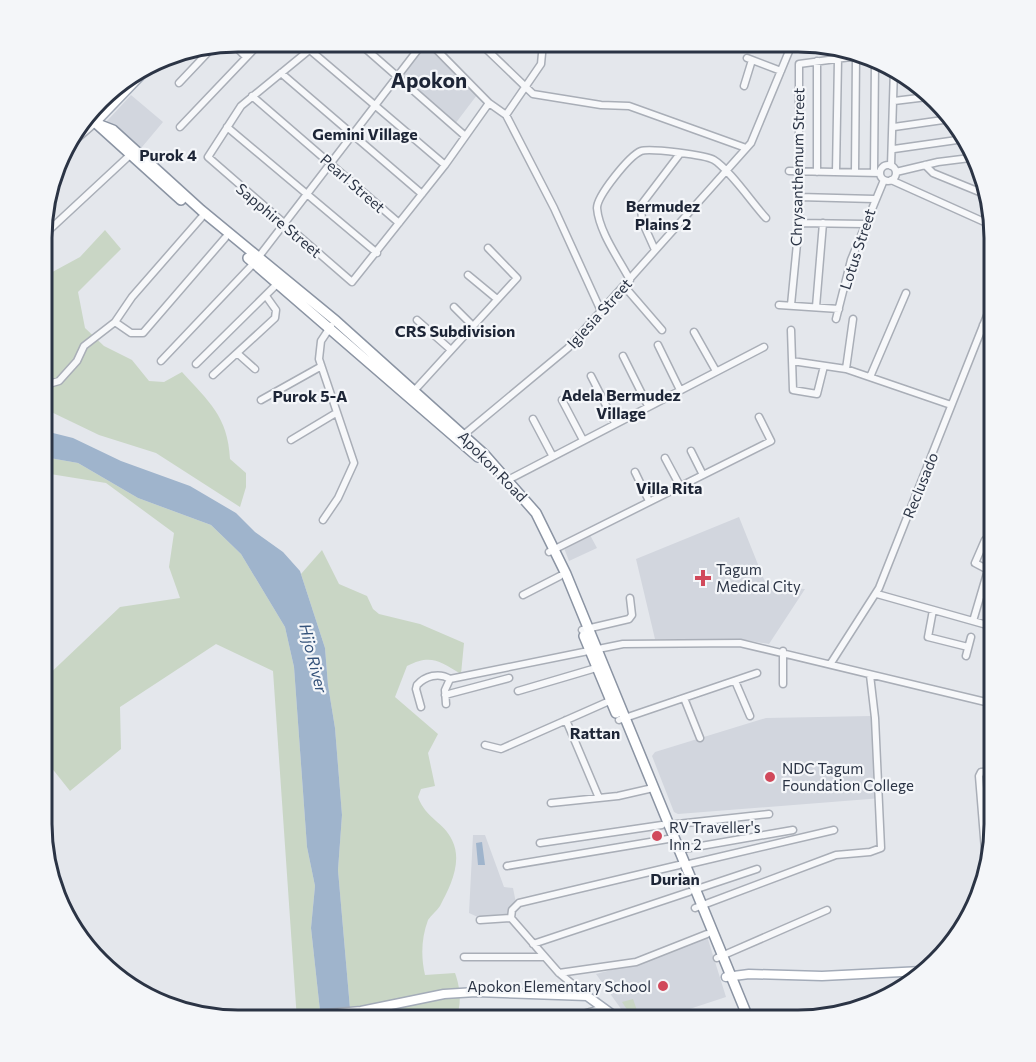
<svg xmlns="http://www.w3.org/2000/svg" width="1036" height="1062" font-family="Commissioner,sans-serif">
  <rect width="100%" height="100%" fill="#e4e7ec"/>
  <!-- built -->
  <path fill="#d2d6de" d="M 426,44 L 477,95 L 455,124 L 400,76 Z
    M 131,95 L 163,122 L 137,153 L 107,128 L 107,121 Z
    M 739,517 L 767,587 L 805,589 L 769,644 L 745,640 L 655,639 L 636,559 Z
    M 590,535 L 597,548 L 569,561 L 564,548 Z
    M 871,716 L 882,798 L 678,814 L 674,812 L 652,756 L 655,752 L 766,718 Z
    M 473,835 L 485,835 L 504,887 L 513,888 L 516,903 L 509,915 L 480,918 L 469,913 Z
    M 707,936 L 726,997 L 656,1020 L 629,1020 L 596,974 L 630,965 Z"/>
  <!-- green -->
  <path fill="#c9d6c5" d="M 105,230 L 121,249 L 78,292 L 85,328 L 104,346 L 132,360 L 149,381 L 164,382 L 182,372 C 208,401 228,416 230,459 L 246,473 L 246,487 L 240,507 L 156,453 L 99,435 L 45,409 L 45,276 L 80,257 Z
    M 44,457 L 78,463 L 138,498 L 211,525 L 241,554 L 285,627 L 294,667 L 307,847 L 315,886 L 311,928 L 321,1020 L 297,1020 L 273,671 L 216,644 L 120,707 L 121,749 L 70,791 L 43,757 L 43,680 L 120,607 L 180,598 L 169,567 L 174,533 L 106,483 L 44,473 Z
    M 322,550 L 339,584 L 367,596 L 373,609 L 379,614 L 420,624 L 464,643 L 461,674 C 439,661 431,654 407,666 L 395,697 L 438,734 L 428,753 L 435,786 L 421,789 L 418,797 C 426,819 444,822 452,840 C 463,862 450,887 440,906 C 437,911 431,915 428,920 C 421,939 421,957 425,975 L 455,973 C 460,986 463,1008 454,1020 L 351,1020 L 338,870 L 342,815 L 335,728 L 328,685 L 325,648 L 301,574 Z
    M 633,999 L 640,1019 L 634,1020 L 622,1002 Z"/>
  <!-- water -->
  <path fill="#9fb4cc" d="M 45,431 L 73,438 L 121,461 L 190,486 L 236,513 L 255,532 L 283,552 L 300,571 L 325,648 L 328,685 L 335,728 L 342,815 L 338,870 L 351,1020 L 321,1020 L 311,928 L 315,886 L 307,847 L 294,667 L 285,627 L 241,554 L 211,525 L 138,498 L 78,463 L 44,457 Z
    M 482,842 L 485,865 L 478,865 L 476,843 Z"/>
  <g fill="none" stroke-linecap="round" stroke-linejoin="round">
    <!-- minor casing -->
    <g stroke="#a9aeb7" stroke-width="9">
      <path id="minor" d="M 319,42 L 241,106 L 208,157 L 352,282 L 445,165 L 489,103
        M 358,42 L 464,135
        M 232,43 L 246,57
        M 430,43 L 489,103 L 506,115 L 554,208 L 601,311
        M 480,43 L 533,94 L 601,105 L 629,106 L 746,148
        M 543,44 L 623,46
        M 310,50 L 445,165
        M 747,58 L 781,71
        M 281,73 L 422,194
        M 179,83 L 214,46
        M 744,86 L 752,60
        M 252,96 L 399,223
        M 894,101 L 927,97
        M 506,115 L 541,64 L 543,43
        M 180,127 L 261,42
        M 227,127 L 377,253
        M 894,127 L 950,119
        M 66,148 L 95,123
        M 894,149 L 964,139
        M 925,165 L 933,173 L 982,193
        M880 173a8 8 0 1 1 16 0a8 8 0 1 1-16 0Z
        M 891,166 L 894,68
        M 789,171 L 880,173
        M 817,172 L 817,61
        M 836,172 L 838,59
        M 855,172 L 856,56
        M 896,172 L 938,162 L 970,158
        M 874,173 L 875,61
        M 891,180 L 991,225 L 992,223
        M 799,197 L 874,199
        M 799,223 L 864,224
        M 46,233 L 130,155
        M 655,250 L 642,221 L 641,205 L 679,155
        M 468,275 L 497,299
        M 630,280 C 619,259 599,232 597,208 C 597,196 629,156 641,151 C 650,148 706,155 714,160 C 729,169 753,204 766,218
        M 624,286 L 662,330
        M 779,305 L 839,309
        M 791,305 L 799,223 L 799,64 L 858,56
        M 454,307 L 473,326
        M 816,307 L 823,223
        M 836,319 L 851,260 L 884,180
        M 417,320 L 451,350
        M 115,322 L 131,333 L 143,333 L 225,238
        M 983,325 L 994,329
        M 791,330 L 793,390 L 817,394 L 824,366
        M 694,332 L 716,371
        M 658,345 L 680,390
        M 237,353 L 255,369
        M 623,356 L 648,406
        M 161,361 L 254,263 L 423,43
        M 792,361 L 846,369 L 951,405
        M 196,364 L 279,282
        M 846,369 L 853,319
        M 213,375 L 275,318 L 276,310 L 266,296
        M 591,376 L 615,423
        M 870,377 L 906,293
        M 45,385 L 59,381 L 77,361 L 84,346 L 115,322 L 132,297 L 201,218
        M 413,392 L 517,278 L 488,248
        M 261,400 L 320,367
        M 562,400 L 583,440
        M 533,419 L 552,455
        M 461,437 L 568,348 L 751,143 L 792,44
        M 291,440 L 336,413
        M 691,451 L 703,475
        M 665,458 L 680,486
        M 635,472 L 649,501
        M 506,481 L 764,347
        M 323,520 L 338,498 L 354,463 L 319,359 L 321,341 L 331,326
        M 985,540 L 975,563 L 994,573
        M 549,552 L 771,441 L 759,417
        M 877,594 L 994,627
        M 523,595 L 560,576
        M 933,610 L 928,637 L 968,647
        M 973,621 L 988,570
        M 582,630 L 629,619 L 632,615 L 630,598
        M 966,656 L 971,637
        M 831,663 L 879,588 L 994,298
        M 735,681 L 750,716
        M 783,684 L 783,651
        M 518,691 L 596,668
        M 445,695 L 509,678
        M 684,698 L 700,738
        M 446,704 L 445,690 L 450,679
        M 421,707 L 416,689 L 417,685 C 425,676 439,672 450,679 L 623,644 L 740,643 L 994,704
        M 566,720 L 599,798
        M 619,720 L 757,673
        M 485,745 L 501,749 L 614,699
        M 551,803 L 618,796 L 653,788
        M 668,825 L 769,814
        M 540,843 L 662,825
        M 678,850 L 793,830
        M 989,850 L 985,850 L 979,776 L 981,772 L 994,771
        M 685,865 L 834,830
        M 507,866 L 668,839
        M 694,890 L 757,869
        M 695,908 L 836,855 L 870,852 L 881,848 L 875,718 L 870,675
        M 511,918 L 512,910 L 519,903 L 679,865
        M 480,920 L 511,918 L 559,973 L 587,996
        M 533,944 L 689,892
        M 464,957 L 544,957
        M 717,958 L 827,910
        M 559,973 L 636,962 L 707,934
        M 561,1020 L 604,1008"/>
    </g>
    <!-- major casing -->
    <g stroke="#a3abb8" stroke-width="11">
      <path id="major" d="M 89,118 L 122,83
        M 95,123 L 146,70
        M 726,977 L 749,974 L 822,976 L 922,971
        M 256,1020 L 361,1011 L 444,994 L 476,992 L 587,996 L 620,1020"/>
    </g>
    <!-- highway casing -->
    <g stroke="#8b94a3" stroke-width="12">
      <path id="highway" d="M 88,116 L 181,200
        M 95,123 L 113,130 L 201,210 L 336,321 L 484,454 L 536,513 L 566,574 L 749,1020
        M 248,258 L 478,457
        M 584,636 L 616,713"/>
    </g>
    <!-- minor -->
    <use href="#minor" stroke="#f7f8fa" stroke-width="6"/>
    <!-- major -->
    <use href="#major" stroke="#fff" stroke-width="8"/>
    <!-- highway -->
    <use href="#highway" stroke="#fff" stroke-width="9"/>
  </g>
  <!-- markers -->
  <g fill="#d1495b" stroke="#f4f6f9" stroke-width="2">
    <path d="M700 569h6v6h6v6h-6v6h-6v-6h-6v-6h6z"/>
    <circle cx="770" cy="777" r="6"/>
    <circle cx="657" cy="836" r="6"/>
    <circle cx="663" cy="986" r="6"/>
  </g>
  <g text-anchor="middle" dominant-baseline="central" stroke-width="4.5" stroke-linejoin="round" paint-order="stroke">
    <!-- street labels -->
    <g font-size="15" fill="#2b3445" stroke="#f4f6f9">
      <text transform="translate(797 167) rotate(-89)">Chrysanthemum Street</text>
      <text transform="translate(353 183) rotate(41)">Pearl Street</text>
      <text transform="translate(279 220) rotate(40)">Sapphire Street</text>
      <text transform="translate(857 249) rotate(-72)">Lotus Street</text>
      <text transform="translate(599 313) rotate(-48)">Iglesia Street</text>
      <text transform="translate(493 466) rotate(46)">Apokon Road</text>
      <text transform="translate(920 485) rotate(-68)">Reclusado</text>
    </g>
    <!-- poi labels -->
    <g font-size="15" fill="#2b3445" stroke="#f4f6f9" text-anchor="start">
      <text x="716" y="569">Tagum<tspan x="716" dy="17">Medical City</tspan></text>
      <text x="782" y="768">NDC Tagum<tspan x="782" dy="17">Foundation College</tspan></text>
      <text x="669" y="827">RV Traveller's<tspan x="669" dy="17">Inn 2</tspan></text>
      <text x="651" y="986" text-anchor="end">Apokon Elementary School</text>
    </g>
    <!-- neighbourhood labels -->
    <g font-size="16" font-weight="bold" fill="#1d2536" stroke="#f4f6f9">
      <text x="365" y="133">Gemini Village</text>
      <text x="168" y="154">Purok 4</text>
      <text x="663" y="205">Bermudez<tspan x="663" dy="18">Plains 2</tspan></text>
      <text x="455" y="330">CRS Subdivision</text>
      <text x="621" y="394">Adela Bermudez<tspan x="621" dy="18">Village</tspan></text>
      <text x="310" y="395">Purok 5-A</text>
      <text x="669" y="487">Villa Rita</text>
      <text x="595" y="732">Rattan</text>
      <text x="675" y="878">Durian</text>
    </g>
    <!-- water labels -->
    <g font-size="16" font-style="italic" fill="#34527a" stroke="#f4f6f9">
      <text transform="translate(314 658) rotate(76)">Hijo River</text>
    </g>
    <!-- district labels -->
    <g font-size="21" font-weight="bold" fill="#1d2536" stroke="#f4f6f9">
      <text x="429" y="79">Apokon</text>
    </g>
  </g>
  <!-- crop -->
  <path d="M0 0H1036V1062H0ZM238 52H798A186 186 0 0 1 984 238V824A186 186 0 0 1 798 1010H238A186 186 0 0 1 52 824V238A186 186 0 0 1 238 52Z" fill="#f4f6f9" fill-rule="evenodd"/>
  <path fill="none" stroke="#2b3445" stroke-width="3" d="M238 52H798A186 186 0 0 1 984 238V824A186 186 0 0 1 798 1010H238A186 186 0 0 1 52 824V238A186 186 0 0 1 238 52Z"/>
</svg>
